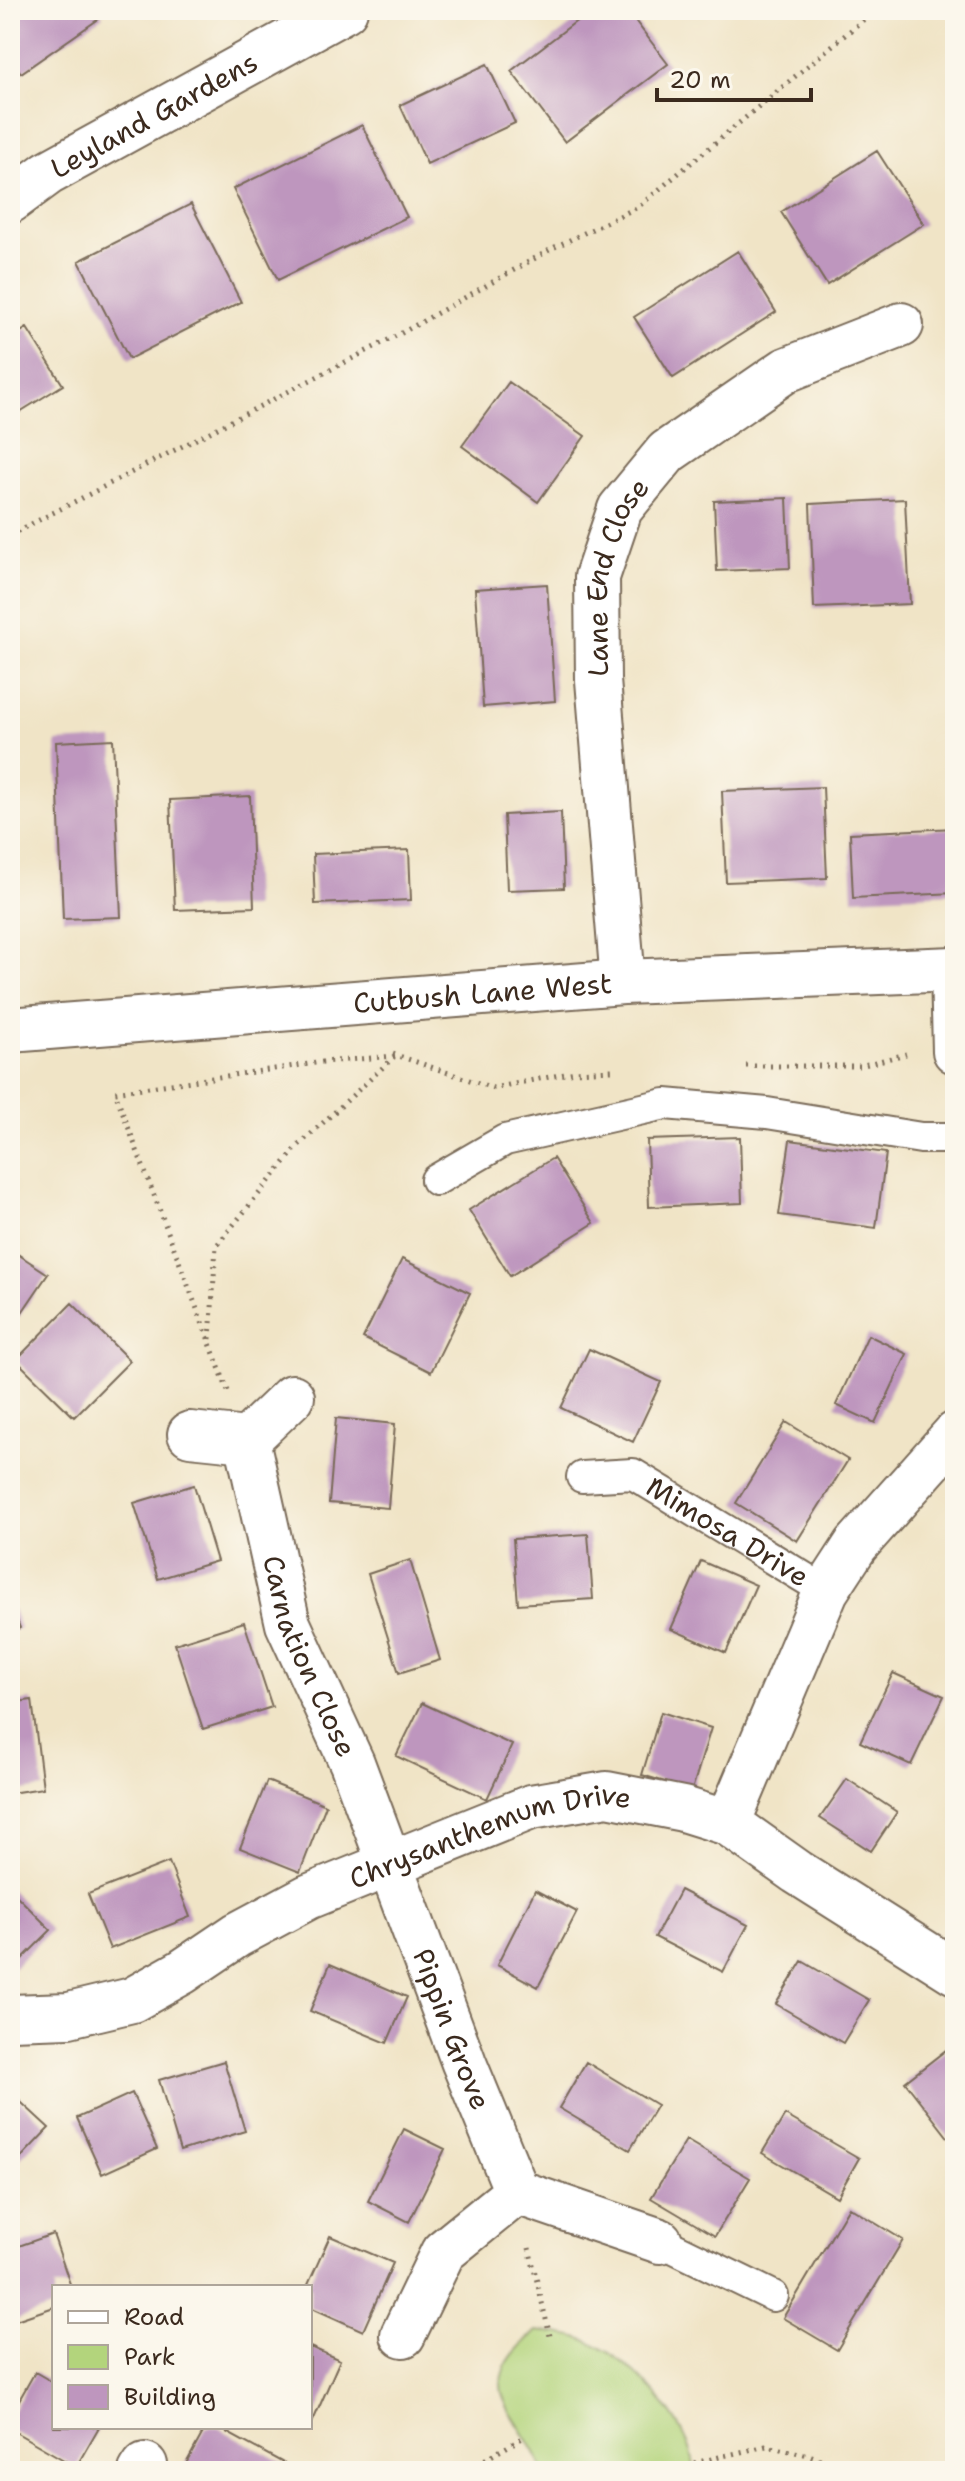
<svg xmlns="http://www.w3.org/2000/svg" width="965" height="2481" font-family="'Shantell Sans',sans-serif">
  <rect width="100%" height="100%" fill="#fbf7ec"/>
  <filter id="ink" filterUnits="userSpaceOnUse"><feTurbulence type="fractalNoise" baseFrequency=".0125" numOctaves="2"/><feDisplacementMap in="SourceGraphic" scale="16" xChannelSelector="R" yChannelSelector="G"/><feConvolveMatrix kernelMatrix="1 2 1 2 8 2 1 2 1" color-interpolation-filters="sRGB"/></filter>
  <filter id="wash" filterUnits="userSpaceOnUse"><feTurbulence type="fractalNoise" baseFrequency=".006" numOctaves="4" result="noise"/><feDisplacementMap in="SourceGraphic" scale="32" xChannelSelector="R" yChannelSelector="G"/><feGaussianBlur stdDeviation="1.8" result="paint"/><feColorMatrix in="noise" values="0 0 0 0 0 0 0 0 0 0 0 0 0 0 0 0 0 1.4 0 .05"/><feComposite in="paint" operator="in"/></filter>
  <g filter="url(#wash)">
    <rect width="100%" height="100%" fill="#f0e4c6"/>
    <!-- green -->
    <path fill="#b3d47c" stroke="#777f4d" stroke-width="2" d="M 537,2331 C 551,2333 567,2333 580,2338 C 624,2352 695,2423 694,2471 L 544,2471 C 519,2409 465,2389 537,2331 Z"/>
    <g id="blocks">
      <!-- building -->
      <path fill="#be96be" d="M 10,10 L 99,10 L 103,16 L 21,73 L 10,57 Z
        M 591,10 L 627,10 L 668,64 L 565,142 L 511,71 Z
        M 487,64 L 515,123 L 427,164 L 400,105 Z
        M 362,125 L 407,217 L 278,280 L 233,189 Z
        M 877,151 L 924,224 L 827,285 L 781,212 Z
        M 191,204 L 241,302 L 129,359 L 79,261 Z
        M 738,251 L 776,312 L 673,378 L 634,317 Z
        M 27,328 L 63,385 L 10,418 L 10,339 Z
        M 509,382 L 585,436 L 538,502 L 462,446 Z
        M 787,498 L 790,568 L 717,571 L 714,501 Z
        M 905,499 L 910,604 L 814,608 L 810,504 Z
        M 547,584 L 555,701 L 483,707 L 475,589 Z
        M 113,739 L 121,917 L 63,919 L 56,742 Z
        M 823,787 L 827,878 L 726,882 L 722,791 Z
        M 250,796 L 254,907 L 175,910 L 170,800 Z
        M 561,812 L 564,888 L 507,890 L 504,815 Z
        M 955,828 L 955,893 L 853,898 L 850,833 Z
        M 409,850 L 411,900 L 315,904 L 313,854 Z
        M 740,1137 L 742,1203 L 649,1207 L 647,1140 Z
        M 790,1140 L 886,1153 L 876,1228 L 779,1215 Z
        M 553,1158 L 594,1223 L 510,1276 L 469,1210 Z
        M 10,1249 L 48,1274 L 10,1330 Z
        M 402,1259 L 470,1293 L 431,1372 L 363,1338 Z
        M 72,1303 L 130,1361 L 74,1417 L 16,1360 Z
        M 868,1335 L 907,1354 L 875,1423 L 836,1405 Z
        M 589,1349 L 661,1382 L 633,1442 L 561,1408 Z
        M 336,1418 L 395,1424 L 388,1508 L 329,1503 Z
        M 786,1422 L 848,1460 L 797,1541 L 736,1503 Z
        M 194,1485 L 217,1561 L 158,1579 L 134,1503 Z
        M 588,1534 L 593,1599 L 518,1604 L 513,1539 Z
        M 410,1560 L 440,1660 L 399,1673 L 368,1574 Z
        M 701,1561 L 756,1585 L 726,1653 L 671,1629 Z
        M 10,1602 L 20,1628 L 10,1632 Z
        M 244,1622 L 272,1707 L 203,1729 L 175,1644 Z
        M 893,1673 L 944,1696 L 911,1765 L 860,1742 Z
        M 32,1700 L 43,1788 L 10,1793 L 10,1703 Z
        M 422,1703 L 512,1745 L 487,1799 L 396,1756 Z
        M 661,1712 L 711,1728 L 692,1790 L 642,1775 Z
        M 847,1779 L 897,1812 L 871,1851 L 820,1818 Z
        M 267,1781 L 326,1805 L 300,1872 L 240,1848 Z
        M 169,1862 L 190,1917 L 110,1949 L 88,1894 Z
        M 10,1889 L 51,1930 L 10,1971 Z
        M 535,1890 L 577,1912 L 538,1987 L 497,1965 Z
        M 680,1890 L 748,1925 L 723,1972 L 655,1937 Z
        M 802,1961 L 869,2000 L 843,2043 L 776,2004 Z
        M 330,1964 L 407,1997 L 387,2043 L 310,2011 Z
        M 946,2050 L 955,2061 L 955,2137 L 950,2140 L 905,2082 Z
        M 224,2061 L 245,2131 L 180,2151 L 159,2080 Z
        M 586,2062 L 657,2105 L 630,2150 L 559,2108 Z
        M 10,2092 L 49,2128 L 10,2169 Z
        M 132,2093 L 157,2149 L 102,2174 L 77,2118 Z
        M 785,2115 L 859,2158 L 837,2197 L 762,2153 Z
        M 404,2129 L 445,2149 L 409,2222 L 368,2201 Z
        M 686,2140 L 750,2178 L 715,2236 L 651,2198 Z
        M 849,2207 L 903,2240 L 837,2350 L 783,2318 Z
        M 53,2234 L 71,2287 L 54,2287 L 54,2307 L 10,2322 L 10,2249 Z
        M 330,2236 L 393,2263 L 363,2331 L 310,2307 L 310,2287 L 307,2287 Z
        M 310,2347 L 340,2360 L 313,2421 L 310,2419 Z
        M 35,2372 L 54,2383 L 54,2427 L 99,2427 L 76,2467 L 10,2429 L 10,2416 Z
        M 206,2427 L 217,2427 L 298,2471 L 182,2471 Z"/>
    </g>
  </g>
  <g filter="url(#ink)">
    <use href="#blocks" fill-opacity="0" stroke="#7a6b59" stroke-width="2"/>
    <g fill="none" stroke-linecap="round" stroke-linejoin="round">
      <!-- lane casing -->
      <g stroke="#7a6b59" stroke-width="34">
        <g id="lane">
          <path d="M 436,1180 L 505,1140 L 665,1104 L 767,1113 L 921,1138 L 955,1138"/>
          <path id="s1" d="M 582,1477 L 633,1474 L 826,1591"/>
          <path d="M 660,2241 L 773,2296"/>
        </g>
      </g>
      <!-- street casing -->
      <g stroke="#7a6b59" stroke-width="48">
        <g id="street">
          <path id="s2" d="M 10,201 L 48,173 L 345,10"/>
          <path d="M 953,969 L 955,1051"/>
          <path id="s3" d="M 623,982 L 598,680 L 597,577 L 620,509 L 667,452 L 786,370 L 901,325"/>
          <path id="s4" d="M 10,1030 L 623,982 L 955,969"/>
          <path id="s5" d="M 292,1397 L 247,1440 L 288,1624 L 352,1763 L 464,2063 L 517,2192 L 443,2252 L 403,2335"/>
          <path d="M 190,1434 L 247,1440"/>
          <path d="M 728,1823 L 826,1591 L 856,1545 L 955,1434"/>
          <path id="s6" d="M 10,2017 L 69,2015 L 132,2000 L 182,1972 L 237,1935 L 308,1897 L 531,1807 L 607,1794 L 683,1809 L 728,1823 L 797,1872 L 955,1972"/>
          <path d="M 517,2192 L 660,2241"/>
          <path d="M 141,2471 L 145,2465"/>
        </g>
      </g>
      <!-- path -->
      <path stroke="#7a6b59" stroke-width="5" stroke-dasharray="2 6" stroke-linecap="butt" d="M 10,535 L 398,335 L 555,247 L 638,207 L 875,10
        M 393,1054 L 493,1088 L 575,1072 L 612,1070
        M 746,1066 L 860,1066 L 906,1054
        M 210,1339 L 216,1246 L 299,1145 L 394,1057
        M 228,1391 L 115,1092 L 323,1062 L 395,1056
        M 529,2248 L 550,2336
        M 694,2463 L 766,2446 L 809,2455 L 852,2471
        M 474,2471 L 482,2461 L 526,2436"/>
      <!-- lane -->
      <use href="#lane" stroke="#fff" stroke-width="30"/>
      <!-- street -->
      <use href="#street" stroke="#fff" stroke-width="44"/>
    </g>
  </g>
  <g text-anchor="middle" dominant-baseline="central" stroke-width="6" stroke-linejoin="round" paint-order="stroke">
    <!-- street labels -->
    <g font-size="28" fill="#3b2a1e" stroke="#fbf7ec">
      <text stroke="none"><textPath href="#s2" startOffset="168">Leyland Gardens</textPath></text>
      <text stroke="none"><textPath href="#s3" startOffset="410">Lane End Close</textPath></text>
      <text stroke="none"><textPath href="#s4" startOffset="474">Cutbush Lane West</textPath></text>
      <text stroke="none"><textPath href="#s1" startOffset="162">Mimosa Drive</textPath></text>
      <text stroke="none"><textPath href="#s5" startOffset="288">Carnation Close</textPath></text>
      <text stroke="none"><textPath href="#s6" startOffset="522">Chrysanthemum Drive</textPath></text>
      <text stroke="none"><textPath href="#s5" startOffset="688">Pippin Grove</textPath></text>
    </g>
  </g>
  <!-- margin -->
  <rect width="965" height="2481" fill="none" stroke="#fbf7ec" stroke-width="40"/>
  <!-- legend -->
  <rect x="52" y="2285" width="260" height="144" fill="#fbf7ec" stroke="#aea59a" stroke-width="2"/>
  <rect x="68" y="2311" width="40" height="12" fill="#ffffff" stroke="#aea59a" stroke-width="2"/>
  <text x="124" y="2325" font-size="24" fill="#3b2a1e">Road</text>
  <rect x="68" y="2345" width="40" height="24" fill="#b3d47c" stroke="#aea59a" stroke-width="2"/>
  <text x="124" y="2365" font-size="24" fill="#3b2a1e">Park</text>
  <rect x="68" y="2385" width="40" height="24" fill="#be96be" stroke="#aea59a" stroke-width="2"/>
  <text x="124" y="2405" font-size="24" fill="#3b2a1e">Building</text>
  <!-- scale -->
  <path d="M657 88v12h154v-12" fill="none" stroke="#3b2a1e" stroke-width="4"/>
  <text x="669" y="88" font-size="24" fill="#3b2a1e" stroke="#fbf7ec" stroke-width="6" paint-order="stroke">20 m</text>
</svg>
